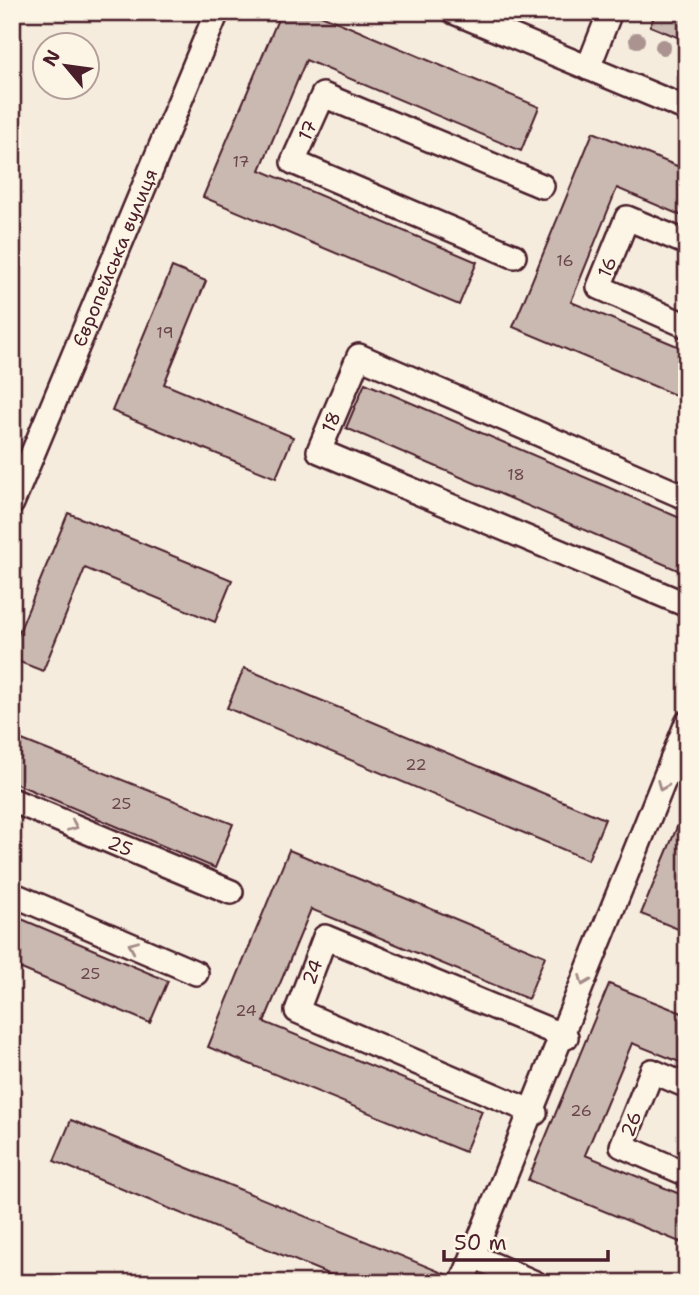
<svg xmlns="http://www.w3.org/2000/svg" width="699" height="1295" font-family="'Shantell Sans',sans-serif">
  <rect width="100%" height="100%" fill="#f5ecde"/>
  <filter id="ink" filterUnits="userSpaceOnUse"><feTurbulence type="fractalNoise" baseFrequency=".0143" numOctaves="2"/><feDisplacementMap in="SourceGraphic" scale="14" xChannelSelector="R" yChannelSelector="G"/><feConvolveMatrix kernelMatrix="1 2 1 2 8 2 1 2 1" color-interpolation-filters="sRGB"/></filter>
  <g filter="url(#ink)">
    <!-- building -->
    <path fill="#cab9b1" stroke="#4a1f2b" stroke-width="2" d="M 281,12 L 314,12 L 539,107 L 521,151 L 306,60 L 260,170 L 477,262 L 459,305 L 203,197 Z
      M 656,12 L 687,12 L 687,41 L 650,26 Z
      M 593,132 L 687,170 L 687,218 L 617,188 L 571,302 L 687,350 L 687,400 L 513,327 Z
      M 172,267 L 206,281 L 164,384 L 293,437 L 276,478 L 112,411 Z
      M 365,383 L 687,521 L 687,574 L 346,428 Z
      M 68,513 L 232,580 L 215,622 L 85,568 L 43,671 L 12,659 L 12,649 Z
      M 244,668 L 605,819 L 588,860 L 227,708 Z
      M 12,736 L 233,824 L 215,868 L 12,782 Z
      M 687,803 L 687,906 L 678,929 L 641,914 Z
      M 289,850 L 545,956 L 528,999 L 311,909 L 264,1022 L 482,1111 L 465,1152 L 208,1047 Z
      M 12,915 L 168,981 L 150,1023 L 12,965 Z
      M 609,984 L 687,1015 L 687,1065 L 632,1043 L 585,1155 L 687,1197 L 687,1245 L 528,1180 Z
      M 71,1120 L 450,1276 L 448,1283 L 350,1283 L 54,1161 Z"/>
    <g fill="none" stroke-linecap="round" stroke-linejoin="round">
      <!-- minor casing -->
      <g stroke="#4a1f2b" stroke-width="28">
        <g id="minor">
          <path d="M 454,12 L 687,109"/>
          <path d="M 588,68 L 610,12"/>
          <path d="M 687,243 L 627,218 L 599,287 L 687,326"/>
          <path id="s1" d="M 514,256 L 293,162 L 323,95 L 542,186"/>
          <path d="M 687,498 L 359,356 L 319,451 L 687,605"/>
          <path id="s2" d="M 12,503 L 217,12"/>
          <path id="s3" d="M 12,804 L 14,801 L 231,892"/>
          <path d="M 12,894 L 196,973"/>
          <path d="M 687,1086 L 652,1071 L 622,1146 L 687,1174"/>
          <path id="s4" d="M 535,1113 L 297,1011 L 325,937 L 566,1037"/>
          <path d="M 473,1256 L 535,1283"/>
          <path d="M 462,1283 L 687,723"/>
        </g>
      </g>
      <!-- minor -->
      <use href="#minor" stroke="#fcf5e5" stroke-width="23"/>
    </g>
    <!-- trees -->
    <g fill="#ab9390">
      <circle cx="637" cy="40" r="8"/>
      <circle cx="663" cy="47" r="8"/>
    </g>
    <!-- one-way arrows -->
    <defs><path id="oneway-chevron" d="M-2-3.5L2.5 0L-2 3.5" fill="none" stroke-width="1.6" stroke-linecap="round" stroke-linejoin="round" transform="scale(1.75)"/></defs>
    <g stroke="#a38a88">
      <use href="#oneway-chevron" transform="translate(662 786) rotate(112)"/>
      <use href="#oneway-chevron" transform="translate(73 826) rotate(23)"/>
      <use href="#oneway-chevron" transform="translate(133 946) rotate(-157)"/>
      <use href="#oneway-chevron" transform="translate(584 981) rotate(112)"/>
    </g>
  </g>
  <g text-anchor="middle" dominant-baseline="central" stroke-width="5" stroke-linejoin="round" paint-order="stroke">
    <!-- number labels -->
    <g font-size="16" fill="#6a464c">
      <text x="241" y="161">17</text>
      <text x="565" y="260">16</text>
      <text x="165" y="332">19</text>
      <text x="516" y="474">18</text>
      <text x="416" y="764">22</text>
      <text x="121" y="803">25</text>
      <text x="90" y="973">25</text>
      <text x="246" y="1010">24</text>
      <text x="581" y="1110">26</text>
    </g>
    <!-- street labels -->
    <g font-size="19" fill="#4a1f2b" stroke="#fcf5e5">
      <text stroke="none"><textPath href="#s1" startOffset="275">17</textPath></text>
      <text stroke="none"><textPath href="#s2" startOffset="266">Європейська вулиця</textPath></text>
      <text transform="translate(607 267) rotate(-68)">16</text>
      <text transform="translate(331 422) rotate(-67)">18</text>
      <text stroke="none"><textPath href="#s3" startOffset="119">25</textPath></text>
      <text stroke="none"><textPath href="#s4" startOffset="301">24</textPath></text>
      <text transform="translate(631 1124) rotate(-69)">26</text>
    </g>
  </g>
  <!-- margin -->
  <rect width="699" height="1295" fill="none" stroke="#fcf5e5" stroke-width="42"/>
  <rect x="21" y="21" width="657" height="1253" fill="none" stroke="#4a1f2b" stroke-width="2.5" filter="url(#ink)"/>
  <!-- north arrow -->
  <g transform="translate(66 66) rotate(299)"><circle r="33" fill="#fcf5e5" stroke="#b59f9b" stroke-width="2"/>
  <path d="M0-5L12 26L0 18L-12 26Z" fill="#4a1f2b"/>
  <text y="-10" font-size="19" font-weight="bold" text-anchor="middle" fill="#4a1f2b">N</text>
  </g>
  <!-- scale -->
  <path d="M444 1250v10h164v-10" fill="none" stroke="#4a1f2b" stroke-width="3.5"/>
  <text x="454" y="1250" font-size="21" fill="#4a1f2b" stroke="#fcf5e5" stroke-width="5" paint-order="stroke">50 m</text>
</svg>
